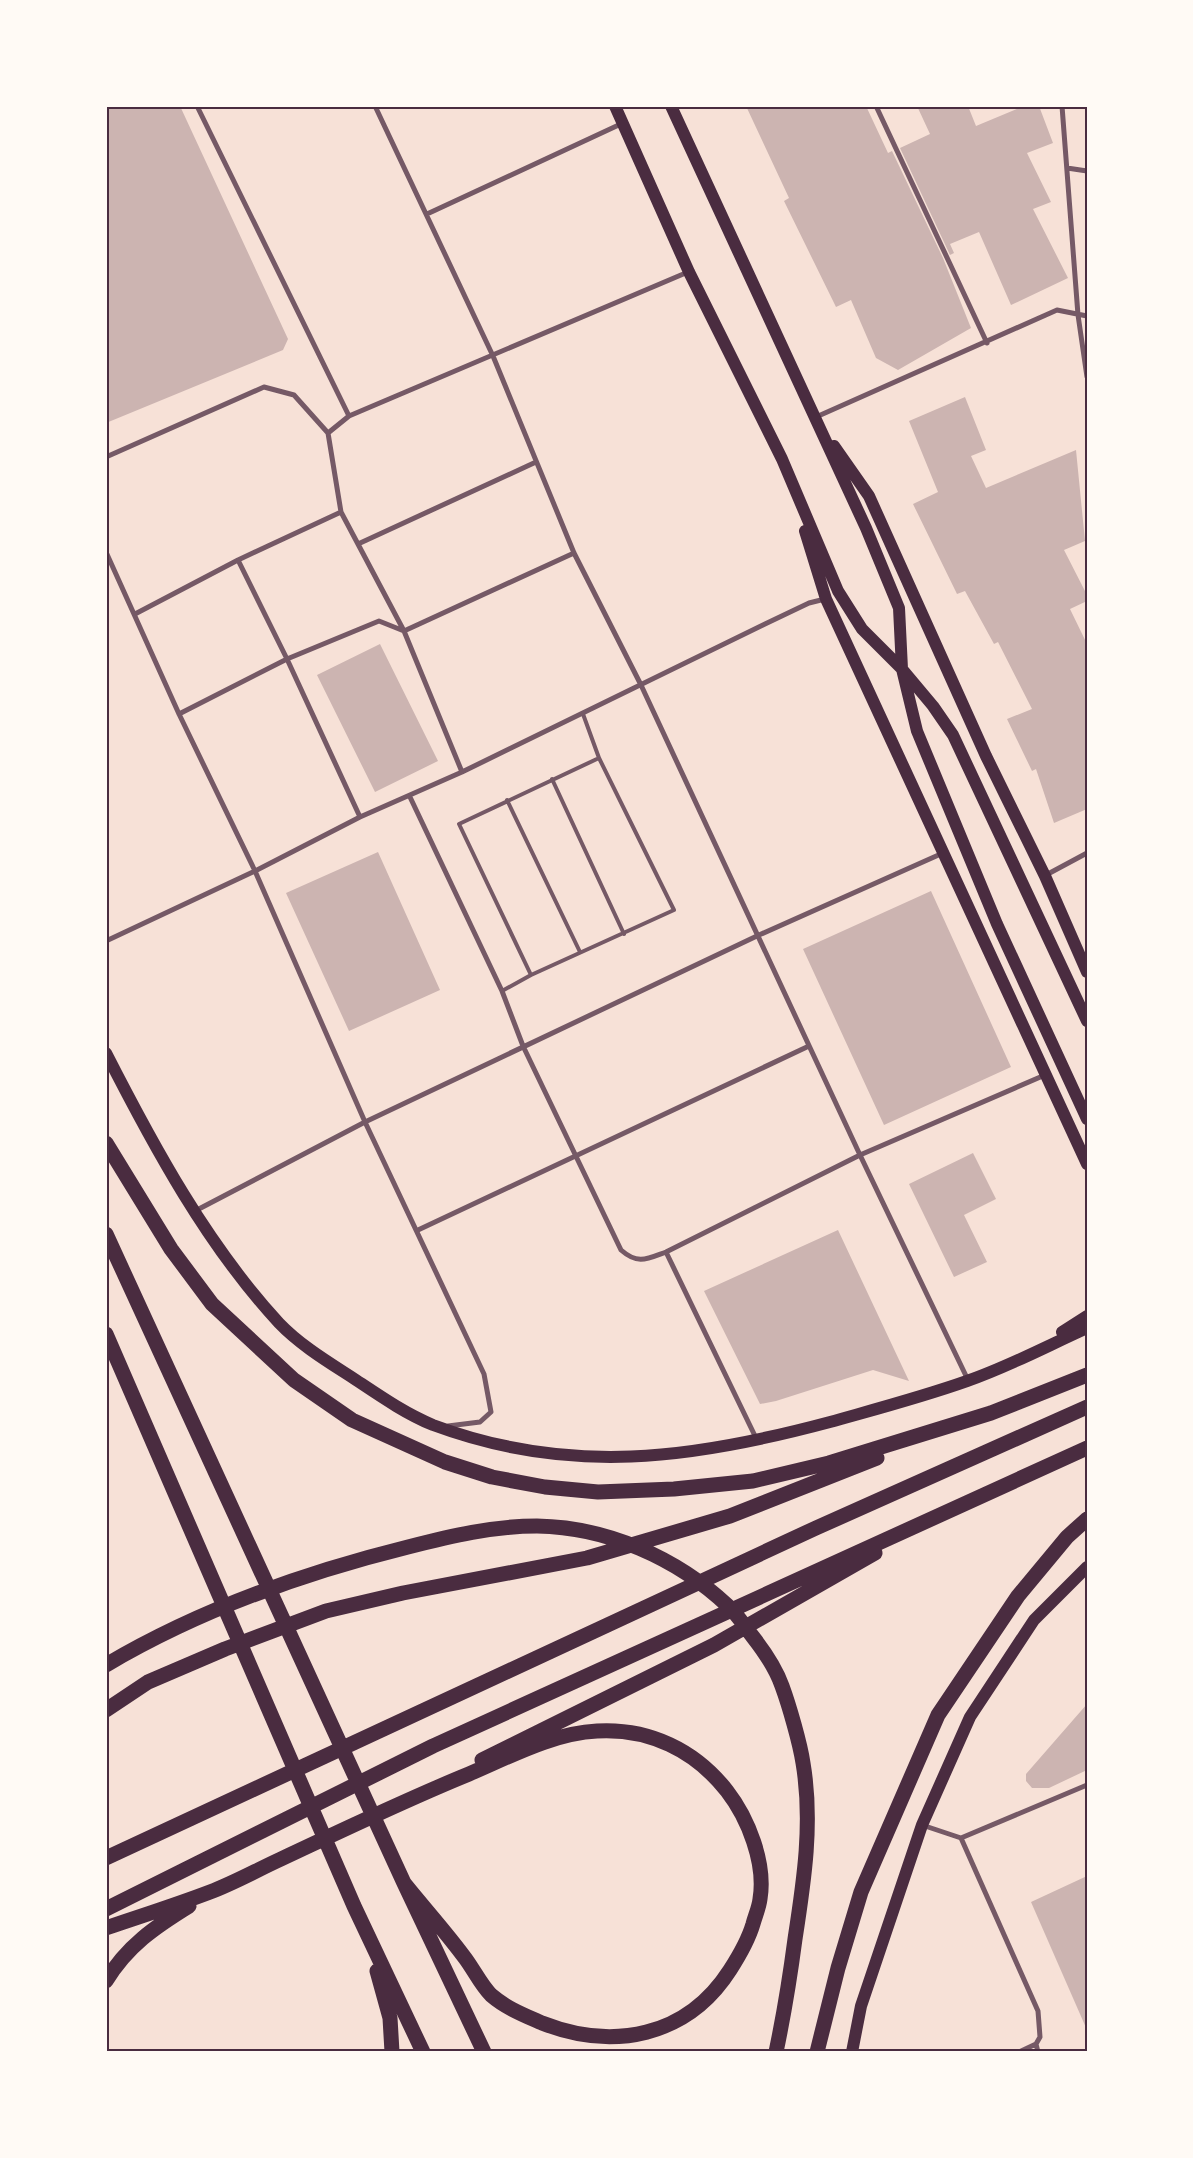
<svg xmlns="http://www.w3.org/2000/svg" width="1193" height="2158" font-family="Lato,sans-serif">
  <rect width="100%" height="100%" fill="#f7e1d7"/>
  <!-- building -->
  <path fill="#ccb4b1" d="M 106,106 L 180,106 L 288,339 L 283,350 L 106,423 Z
    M 746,106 L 866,106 L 888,153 L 892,151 L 943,258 L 971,328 L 898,370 L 876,358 L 851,300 L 836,307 L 784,201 L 789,198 Z
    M 917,106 L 968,106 L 976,126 L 1024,106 L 1039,106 L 1053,143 L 1027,153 L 1051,202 L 1033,209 L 1068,278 L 1011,305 L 979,232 L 950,244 L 954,253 L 950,255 L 900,148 L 930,134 Z
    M 965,397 L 986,450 L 971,456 L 986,488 L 1076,450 L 1085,541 L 1064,550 L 1087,595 L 1087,601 L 1070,609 L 1087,644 L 1087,809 L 1054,823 L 1036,769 L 1032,771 L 1007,719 L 1032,709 L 998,642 L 994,644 L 965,591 L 957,594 L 913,504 L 938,492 L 909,421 Z
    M 380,644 L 438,761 L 375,792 L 317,675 Z
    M 378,852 L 440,990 L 349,1031 L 286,893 Z
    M 931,891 L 1011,1067 L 884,1125 L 803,949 Z
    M 973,1153 L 996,1199 L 964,1215 L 987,1262 L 954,1277 L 909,1184 Z
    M 838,1230 L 909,1381 L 873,1370 L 776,1401 L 760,1404 L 704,1291 Z
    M 1087,1704 L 1087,1770 L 1049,1788 L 1032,1788 L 1026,1781 L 1026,1774 Z
    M 1087,1876 L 1087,2030 L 1031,1902 Z"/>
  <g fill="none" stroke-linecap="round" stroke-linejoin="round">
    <!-- service -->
    <path stroke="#755966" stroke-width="4" d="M 552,779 L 624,934
      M 507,800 L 580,952
      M 531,975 L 674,910 L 599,758
      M 502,991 L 531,975 L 459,824 L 599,758 L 583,714"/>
    <!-- minor -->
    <path stroke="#755966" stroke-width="5" d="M 197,106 L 349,416
      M 375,106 L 493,356 L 574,553 L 641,685 L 860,1155 L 968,1380
      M 876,106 L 987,343
      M 1062,106 L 1078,315 L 1087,377
      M 1067,168 L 1087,171
      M 427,214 L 623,123
      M 816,417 L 1057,310 L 1087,316
      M 328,433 L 349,416 L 688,272
      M 106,457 L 264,387 L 294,395 L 328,433 L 341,512 L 404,631 L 462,772
      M 358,544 L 536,462
      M 106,552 L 179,714 L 255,871 L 365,1122 L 484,1374 L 491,1412 L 480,1422 L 448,1426
      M 238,560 L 287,659 L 360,817
      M 135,614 L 238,560 L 341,512
      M 179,714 L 287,659 L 379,621 L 404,631 L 574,553
      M 410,797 L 502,991 L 523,1046 L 621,1250 C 638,1265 647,1259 666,1252 L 860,1155 L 1045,1075
      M 1046,875 L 1087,853
      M 106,941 L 255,871 L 360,817 L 462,772 L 765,624 L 809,603 L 825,599
      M 195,1211 L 365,1122 L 759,935 L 943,853
      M 418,1230 L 809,1046
      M 666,1252 L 756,1438
      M 922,1825 L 961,1838 L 1038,2011 L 1040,2037 L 1036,2044 L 1038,2052
      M 961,1838 L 1087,1785
      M 1019,2052 L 1036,2044"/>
    <!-- primary -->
    <path stroke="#4a2c40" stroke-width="12" d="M 615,106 L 689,272 L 782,459 L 838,591 L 862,629 L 902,669 L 933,706 L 953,735 L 1087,1021
      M 671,106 L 866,528 L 899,608 L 902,669 L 917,731 L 997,924 L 1087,1119
      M 834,446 L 869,496 L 986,756 L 1045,876 L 1087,972
      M 805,531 L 826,599 L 1087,1164
      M 106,1053 C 154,1147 207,1245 279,1323 C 301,1346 330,1363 356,1380 C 380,1396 406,1414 433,1425 C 570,1476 692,1459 830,1422 C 876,1409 922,1397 967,1381 C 1008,1367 1047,1346 1087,1328
      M 1062,1332 L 1087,1316
      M 852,2052 L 861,2006 L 922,1825 L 970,1717 L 1034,1620 L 1087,1567"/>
    <!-- motorway -->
    <path stroke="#4a2c40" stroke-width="15" d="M 106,1143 L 171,1249 L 212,1304 L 294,1380 L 352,1420 L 445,1462 L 492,1477 L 545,1487 L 598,1492 L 674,1489 L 753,1481 L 829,1463 L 991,1413 L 1087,1375
      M 106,1234 L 404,1883 L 484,2052
      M 106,1334 L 354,1906 L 423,2052
      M 106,1665 C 199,1610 303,1573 408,1547 C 451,1536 493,1526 537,1526 C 607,1527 677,1558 728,1606 C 738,1615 745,1627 753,1637 C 764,1651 776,1669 782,1686 C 789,1705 800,1743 803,1763 C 813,1822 804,1881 795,1939 C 790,1977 784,2014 776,2052
      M 106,1710 L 148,1682 L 225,1649 L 326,1611 L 403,1593 L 587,1558 L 730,1516 L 877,1458
      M 482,1760 L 714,1645 L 875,1553
      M 106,1858 L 816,1528 L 1087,1407
      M 106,1909 L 433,1746 L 1087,1448
      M 106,1928 C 141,1916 176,1905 210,1892 C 234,1883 257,1870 281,1859 C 343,1830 405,1800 469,1774 C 509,1757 553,1733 597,1731 C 649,1728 695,1750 727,1791 C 748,1818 766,1863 760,1899 C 759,1908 755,1916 753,1924 C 748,1941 739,1956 730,1970 C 687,2037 613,2051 542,2023 C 524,2015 506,2008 491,1995 C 481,1985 474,1970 465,1958 C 446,1932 424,1908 404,1883
      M 377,1971 L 390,2018 L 392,2052
      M 106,1981 C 127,1946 155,1927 189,1906
      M 817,2052 L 838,1968 L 861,1892 L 938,1715 L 1018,1596 L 1067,1537 L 1087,1519"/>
  </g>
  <!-- border -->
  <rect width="1193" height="2158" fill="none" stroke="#fffaf5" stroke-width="215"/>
  <rect x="108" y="108" width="978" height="1942" fill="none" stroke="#4a2c40" stroke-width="2"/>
</svg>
